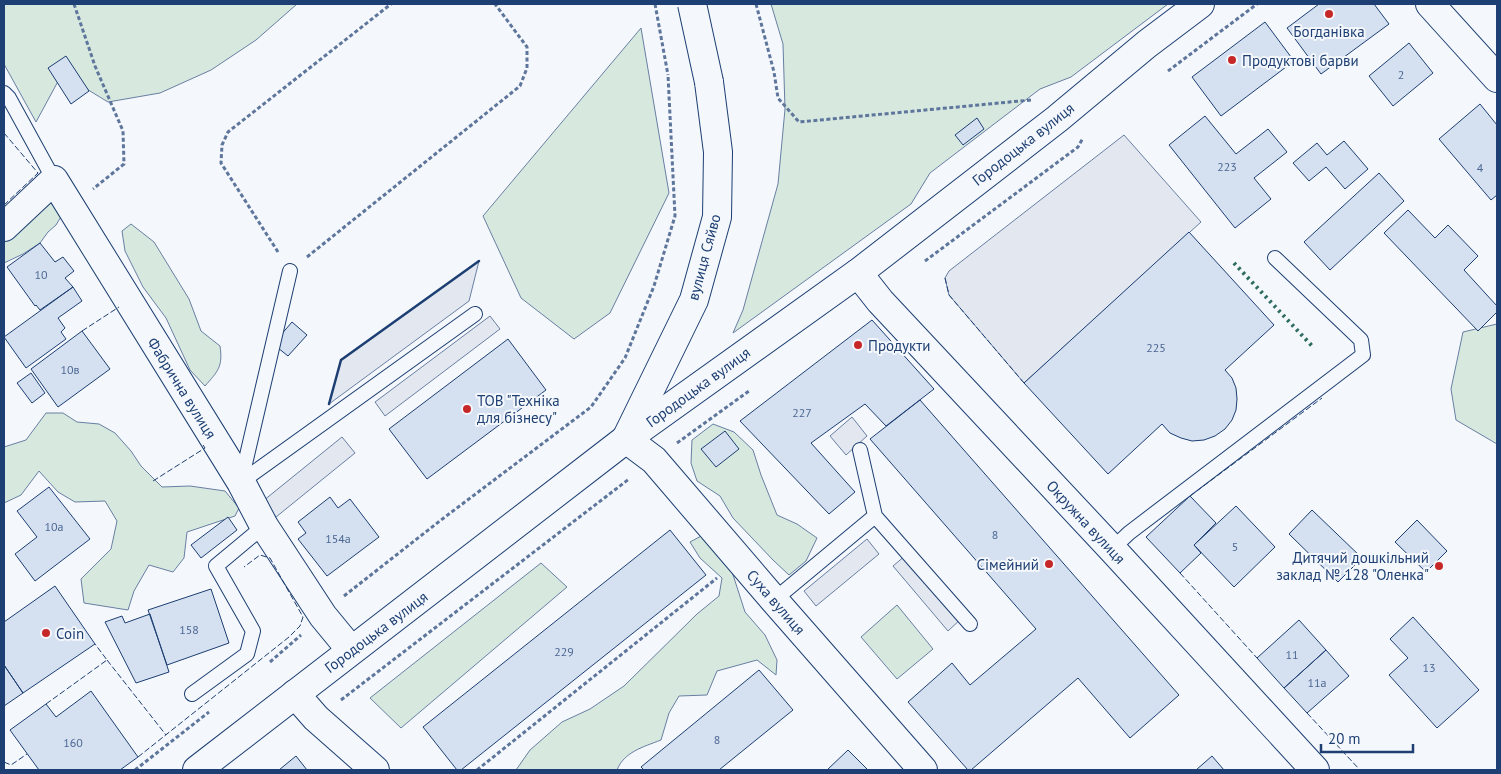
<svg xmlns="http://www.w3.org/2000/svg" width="1501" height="774" font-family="'PT Sans',sans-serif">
  <rect width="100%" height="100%" fill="#f4f7fb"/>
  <!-- green -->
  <path fill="#d7e8df" stroke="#687fa3" d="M 4,4 L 297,4 L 256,40 L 211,70 L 160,93 L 108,102 L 62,74 L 36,122 L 4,64 Z
    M 771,4 L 1168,4 L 1071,77 L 1040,89 L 930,173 L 911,204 L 733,333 L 743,310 L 778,184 L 785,109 L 783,44 Z
    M 641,28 L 669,193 L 610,313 L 574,339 L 521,298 L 483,216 Z
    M 44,195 L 65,203 L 62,215 L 56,225 L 48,232 L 40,243 L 23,254 L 4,263 L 4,225 Z
    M 131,224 L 154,242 L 189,299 L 201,331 L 220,346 C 223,367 218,371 205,386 L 190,370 L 166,318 L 143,287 L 125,251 L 122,231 Z
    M 1497,324 L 1497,444 L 1456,420 L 1451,389 L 1463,332 Z
    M 46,413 L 63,413 L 77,422 L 99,424 L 115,433 L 131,451 L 141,466 L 162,487 L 190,486 L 225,491 L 239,508 L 235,516 L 187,532 L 184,558 L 173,572 L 149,565 L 134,591 L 128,610 L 84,603 L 81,579 L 111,549 L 117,521 L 105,501 L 75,502 L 58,492 L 39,471 L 21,495 L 4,503 L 4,447 L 26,440 Z
    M 713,424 L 734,432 L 753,450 L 761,475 L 777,515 L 797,524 L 817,538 L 806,561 L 789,575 L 773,560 L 733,518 L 720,496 L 697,481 L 691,463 L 692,440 Z
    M 703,535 L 725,550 L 745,612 L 765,635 L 777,660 L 776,675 L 757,660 L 717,671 L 707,695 L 679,696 L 669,713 L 661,740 C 643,747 624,752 617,770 L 516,770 L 530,750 L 562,722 L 590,709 L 624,686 L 697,614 L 719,596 L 722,578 L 700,558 L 690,542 Z
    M 541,563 L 567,587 L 401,728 L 370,698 Z
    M 897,605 L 933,649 L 897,679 L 861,637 Z"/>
  <!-- parking -->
  <path fill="#e3e8f0" stroke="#687fa3" d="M 1124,135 L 1201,222 L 1024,383 L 949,295 L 945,278 L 949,271 Z
    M 479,261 L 469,301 L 329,404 L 341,360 Z
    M 490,316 L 500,329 L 385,416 L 375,402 Z
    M 852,417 L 867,436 L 846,455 L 830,436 Z
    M 342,437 L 355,453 L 276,517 L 263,501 Z
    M 867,539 L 879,554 L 816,606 L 804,591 Z
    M 906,555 L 962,618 L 948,631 L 893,566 Z"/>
  <!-- building -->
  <path fill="#d5e0f0" stroke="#1d3f73" d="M 1319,4 L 1374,4 L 1389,24 L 1321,74 L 1287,28 Z
    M 1265,22 L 1294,61 L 1221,116 L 1192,77 Z
    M 1409,43 L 1433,73 L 1393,106 L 1369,76 Z
    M 66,56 L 89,91 L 71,104 L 48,68 Z
    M 1480,104 L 1497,125 L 1497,195 L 1491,200 L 1439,139 Z
    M 1205,116 L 1236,154 L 1268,129 L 1287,152 L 1254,178 L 1271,199 L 1235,228 L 1169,145 Z
    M 977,118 L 984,129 L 963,145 L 955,135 Z
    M 1344,141 L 1368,169 L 1345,189 L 1326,167 L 1309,181 L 1293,163 L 1317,143 L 1327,155 Z
    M 1379,173 L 1404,201 L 1330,270 L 1304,242 Z
    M 1408,210 L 1435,238 L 1448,225 L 1478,256 L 1464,270 L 1497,306 L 1497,312 L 1478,331 L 1384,233 Z
    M 1189,232 L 1274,325 L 1225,370 L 1232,378 L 1236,388 L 1237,399 L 1236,410 L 1232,420 L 1225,429 L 1215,436 L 1204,440 L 1192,441 L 1181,438 L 1170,433 L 1162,424 L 1108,474 L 1024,383 Z
    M 40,243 L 55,262 L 63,257 L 74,271 L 65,278 L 73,287 L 40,310 L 36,305 L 35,306 L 7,267 Z
    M 73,287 L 82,301 L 58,318 L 65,328 L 61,332 L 66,339 L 26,368 L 4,337 Z
    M 872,320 L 934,389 L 886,426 L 865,404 L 811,443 L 855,492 L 829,514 L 740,421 Z
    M 292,322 L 307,335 L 288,356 L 273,344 Z
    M 82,331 L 110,369 L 58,407 L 31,369 Z
    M 508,339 L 546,390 L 427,479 L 389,429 Z
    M 31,373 L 45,393 L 32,403 L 17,383 Z
    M 920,400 L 1179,695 L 1130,738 L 1078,678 L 971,770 L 968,770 L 908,702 L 952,663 L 970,685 L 1036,629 L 870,439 Z
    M 725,431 L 739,449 L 716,467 L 701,449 Z
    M 49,487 L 90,539 L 35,581 L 15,554 L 37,537 L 17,511 Z
    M 1190,496 L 1216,523 L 1194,545 L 1201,553 L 1180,573 L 1146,537 Z
    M 330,497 L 338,508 L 350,499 L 379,537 L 327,576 L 298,539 L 306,533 L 298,522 Z
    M 1236,506 L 1275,547 L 1234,587 L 1194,545 Z
    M 1312,510 L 1362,558 L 1338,582 L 1289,534 Z
    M 228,517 L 237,530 L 201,558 L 191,545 Z
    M 1417,520 L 1447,551 L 1426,572 L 1395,542 Z
    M 670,530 L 706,575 L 461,770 L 457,770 L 423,727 Z
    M 55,586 L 95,644 L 23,693 L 4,665 L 4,622 Z
    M 211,589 L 229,643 L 167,665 L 148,610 Z
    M 150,614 L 169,672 L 136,683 L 105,622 L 122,616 L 125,623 Z
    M 1413,617 L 1479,690 L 1437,728 L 1389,675 L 1408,658 L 1390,639 Z
    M 1299,620 L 1326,650 L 1284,688 L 1257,658 Z
    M 1326,650 L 1349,676 L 1307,713 L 1284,688 Z
    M 4,665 L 23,693 L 4,706 Z
    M 759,670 L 793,710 L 719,770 L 644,770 L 641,767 Z
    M 91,691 L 138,757 L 120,770 L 39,770 L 10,730 L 46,704 L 56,717 Z
    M 848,750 L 868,770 L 827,770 Z
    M 296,756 L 307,770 L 279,770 Z
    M 1212,756 L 1224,770 L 1196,770 Z"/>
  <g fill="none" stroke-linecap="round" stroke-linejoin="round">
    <!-- service casing -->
    <g stroke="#1d3f73" stroke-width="16">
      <path id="service" d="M 4,93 L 9,98 L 54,180
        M 241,481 L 290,271
        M 241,482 L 475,314
        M 875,516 L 970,624
        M 1112,549 L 1129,533 L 1363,355 L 1361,340 L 1275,258
        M 774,600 L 875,516 L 860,450
        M 192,694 L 247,654 L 253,631 L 216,566 L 264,526"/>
    </g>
    <!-- minor casing -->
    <g stroke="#1d3f73" stroke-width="30">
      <path id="minor" d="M 1430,4 L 1497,78
        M 4,227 L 54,180 L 241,482 L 264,526 L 323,616 L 351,650
        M 626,439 L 654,460 L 774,600 L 923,770
        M 295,694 L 316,718 L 375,770"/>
    </g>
    <!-- secondary casing -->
    <g stroke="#1d3f73" stroke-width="30">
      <path id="secondary" d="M 858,273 L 880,301 L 1112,549 L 1315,770
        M 626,439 L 694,300 L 717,217 L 718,152 L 709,82"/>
    </g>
    <!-- primary casing -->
    <g stroke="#1d3f73" stroke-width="30">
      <path id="primary" d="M 197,770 L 626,439 L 858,273 L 1057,119 L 1147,44 L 1200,4"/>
    </g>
    <!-- path -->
    <path stroke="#5e769c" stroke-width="3" stroke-dasharray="4 2.5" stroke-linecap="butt" d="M 74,4 L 95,66 L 123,131 L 124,164 L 93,189
      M 756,4 L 774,72 L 778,98 L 799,122 L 1031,100
      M 1168,71 L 1257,4
      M 278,252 L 221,163 L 222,145 L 228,132 L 391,4
      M 307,257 L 520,86 L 527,68 L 527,47 L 495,4
      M 925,261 L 1078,147 L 1083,138
      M 677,443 L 749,391
      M 344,596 L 441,520 L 591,407 L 625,358 L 654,286 L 675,216 L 668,75
      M 270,662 L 301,635
      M 341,700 L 629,479
      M 135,770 L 209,712
      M 477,770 L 717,578"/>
    <!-- service -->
    <use href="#service" stroke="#f4f7fb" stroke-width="14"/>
    <!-- minor -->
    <use href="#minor" stroke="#f4f7fb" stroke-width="28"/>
    <!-- secondary -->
    <use href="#secondary" stroke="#f4f7fb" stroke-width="28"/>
    <!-- primary -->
    <use href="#primary" stroke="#f4f7fb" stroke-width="28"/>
    <!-- secondary-bridge casing -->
    <g stroke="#1d3f73" stroke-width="30" stroke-linecap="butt">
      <path id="secondary-bridge" d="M 692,4 L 709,82"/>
    </g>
    <!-- path-bridge -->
    <path stroke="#5e769c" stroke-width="3" stroke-dasharray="4 2.5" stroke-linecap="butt" d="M 655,4 L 668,75"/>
    <!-- secondary-bridge -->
    <use href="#secondary-bridge" stroke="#f4f7fb" stroke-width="28"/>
    <!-- hedge -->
    <path stroke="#2c6c60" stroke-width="4" stroke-dasharray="2.5 4" stroke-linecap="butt" d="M 1234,263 L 1314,348"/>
    <!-- fence -->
    <path stroke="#1d3f73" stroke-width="1" stroke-dasharray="6 2.5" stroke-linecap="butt" d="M 4,133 L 38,173 L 4,205
      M 945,278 L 949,295 L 1024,383
      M 82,331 L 119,307
      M 153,481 L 205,448 L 203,445
      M 1190,496 L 1322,398
      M 1180,573 L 1257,658
      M 107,660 L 166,735
      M 46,704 L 107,660 L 95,644
      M 1307,713 L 1360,770
      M 138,757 L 289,637 L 300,626 L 303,617 L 270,558 L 260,555 L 244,567
      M 4,762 L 11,765 L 27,754"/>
    <!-- wall -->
    <path stroke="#1d3f73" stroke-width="2.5" d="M 329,404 L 341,360 L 479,261"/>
  </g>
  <!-- markers -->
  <g fill="#c62828" stroke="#f4f7fb" stroke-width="2">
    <circle cx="1329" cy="14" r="5"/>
    <circle cx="1232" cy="60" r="5"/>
    <circle cx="858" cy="345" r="5"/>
    <circle cx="467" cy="409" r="5"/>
    <circle cx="1049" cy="564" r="5"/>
    <circle cx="1439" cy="566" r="5"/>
    <circle cx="46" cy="633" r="5"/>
  </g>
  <g text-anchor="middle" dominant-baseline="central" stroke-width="4" stroke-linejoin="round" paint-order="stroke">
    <!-- number labels -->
    <g font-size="12" fill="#4b6792">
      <text x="1401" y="74">2</text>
      <text x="1227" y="166">223</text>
      <text x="1480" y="167">4</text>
      <text x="41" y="274">10</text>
      <text x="1156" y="347">225</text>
      <text x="70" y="369">10в</text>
      <text x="802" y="412">227</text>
      <text x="54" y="526">10а</text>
      <text x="995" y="534">8</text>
      <text x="338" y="538">154а</text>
      <text x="1235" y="546">5</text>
      <text x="189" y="629">158</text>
      <text x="564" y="651">229</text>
      <text x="1292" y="654">11</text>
      <text x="1429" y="667">13</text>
      <text x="1317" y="682">11а</text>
      <text x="717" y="739">8</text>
      <text x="73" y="742">160</text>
    </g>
    <!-- poi labels -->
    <g font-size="15" fill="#1d3f73" stroke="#f4f7fb" text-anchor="start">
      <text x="1329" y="31" text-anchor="middle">Богданівка</text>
      <text x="1242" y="60">Продуктові барви</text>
      <text x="868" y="345">Продукти</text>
      <text x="477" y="400">ТОВ "Техніка<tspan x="477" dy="17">для бізнесу"</tspan></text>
      <text x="1429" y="557" text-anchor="end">Дитячий дошкільний<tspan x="1429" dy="17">заклад № 128 "Оленка"</tspan></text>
      <text x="1039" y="564" text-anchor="end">Сімейний</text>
      <text x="56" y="633">Coin</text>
    </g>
    <!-- street labels -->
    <g font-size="15" fill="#1d3f73" stroke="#f4f7fb">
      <text transform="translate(1023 144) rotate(-38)">Городоцька вулиця</text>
      <text transform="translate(704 257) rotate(-75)">вулиця Сяйво</text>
      <text transform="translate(698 387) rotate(-36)">Городоцька вулиця</text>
      <text transform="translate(182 388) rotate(58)">Фабрична вулиця</text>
      <text transform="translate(1086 522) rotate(47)">Окружна вулиця</text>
      <text transform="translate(776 602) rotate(49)">Суха вулиця</text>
      <text transform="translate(376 632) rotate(-37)">Городоцька вулиця</text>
    </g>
  </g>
  <!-- border -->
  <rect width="1501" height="774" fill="none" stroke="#1d3f73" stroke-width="10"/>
  <!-- scale -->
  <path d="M1321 744v8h92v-8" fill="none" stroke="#1d3f73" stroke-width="2.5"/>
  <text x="1328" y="744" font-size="15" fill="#1d3f73" stroke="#f4f7fb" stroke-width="4" paint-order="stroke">20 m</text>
</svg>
